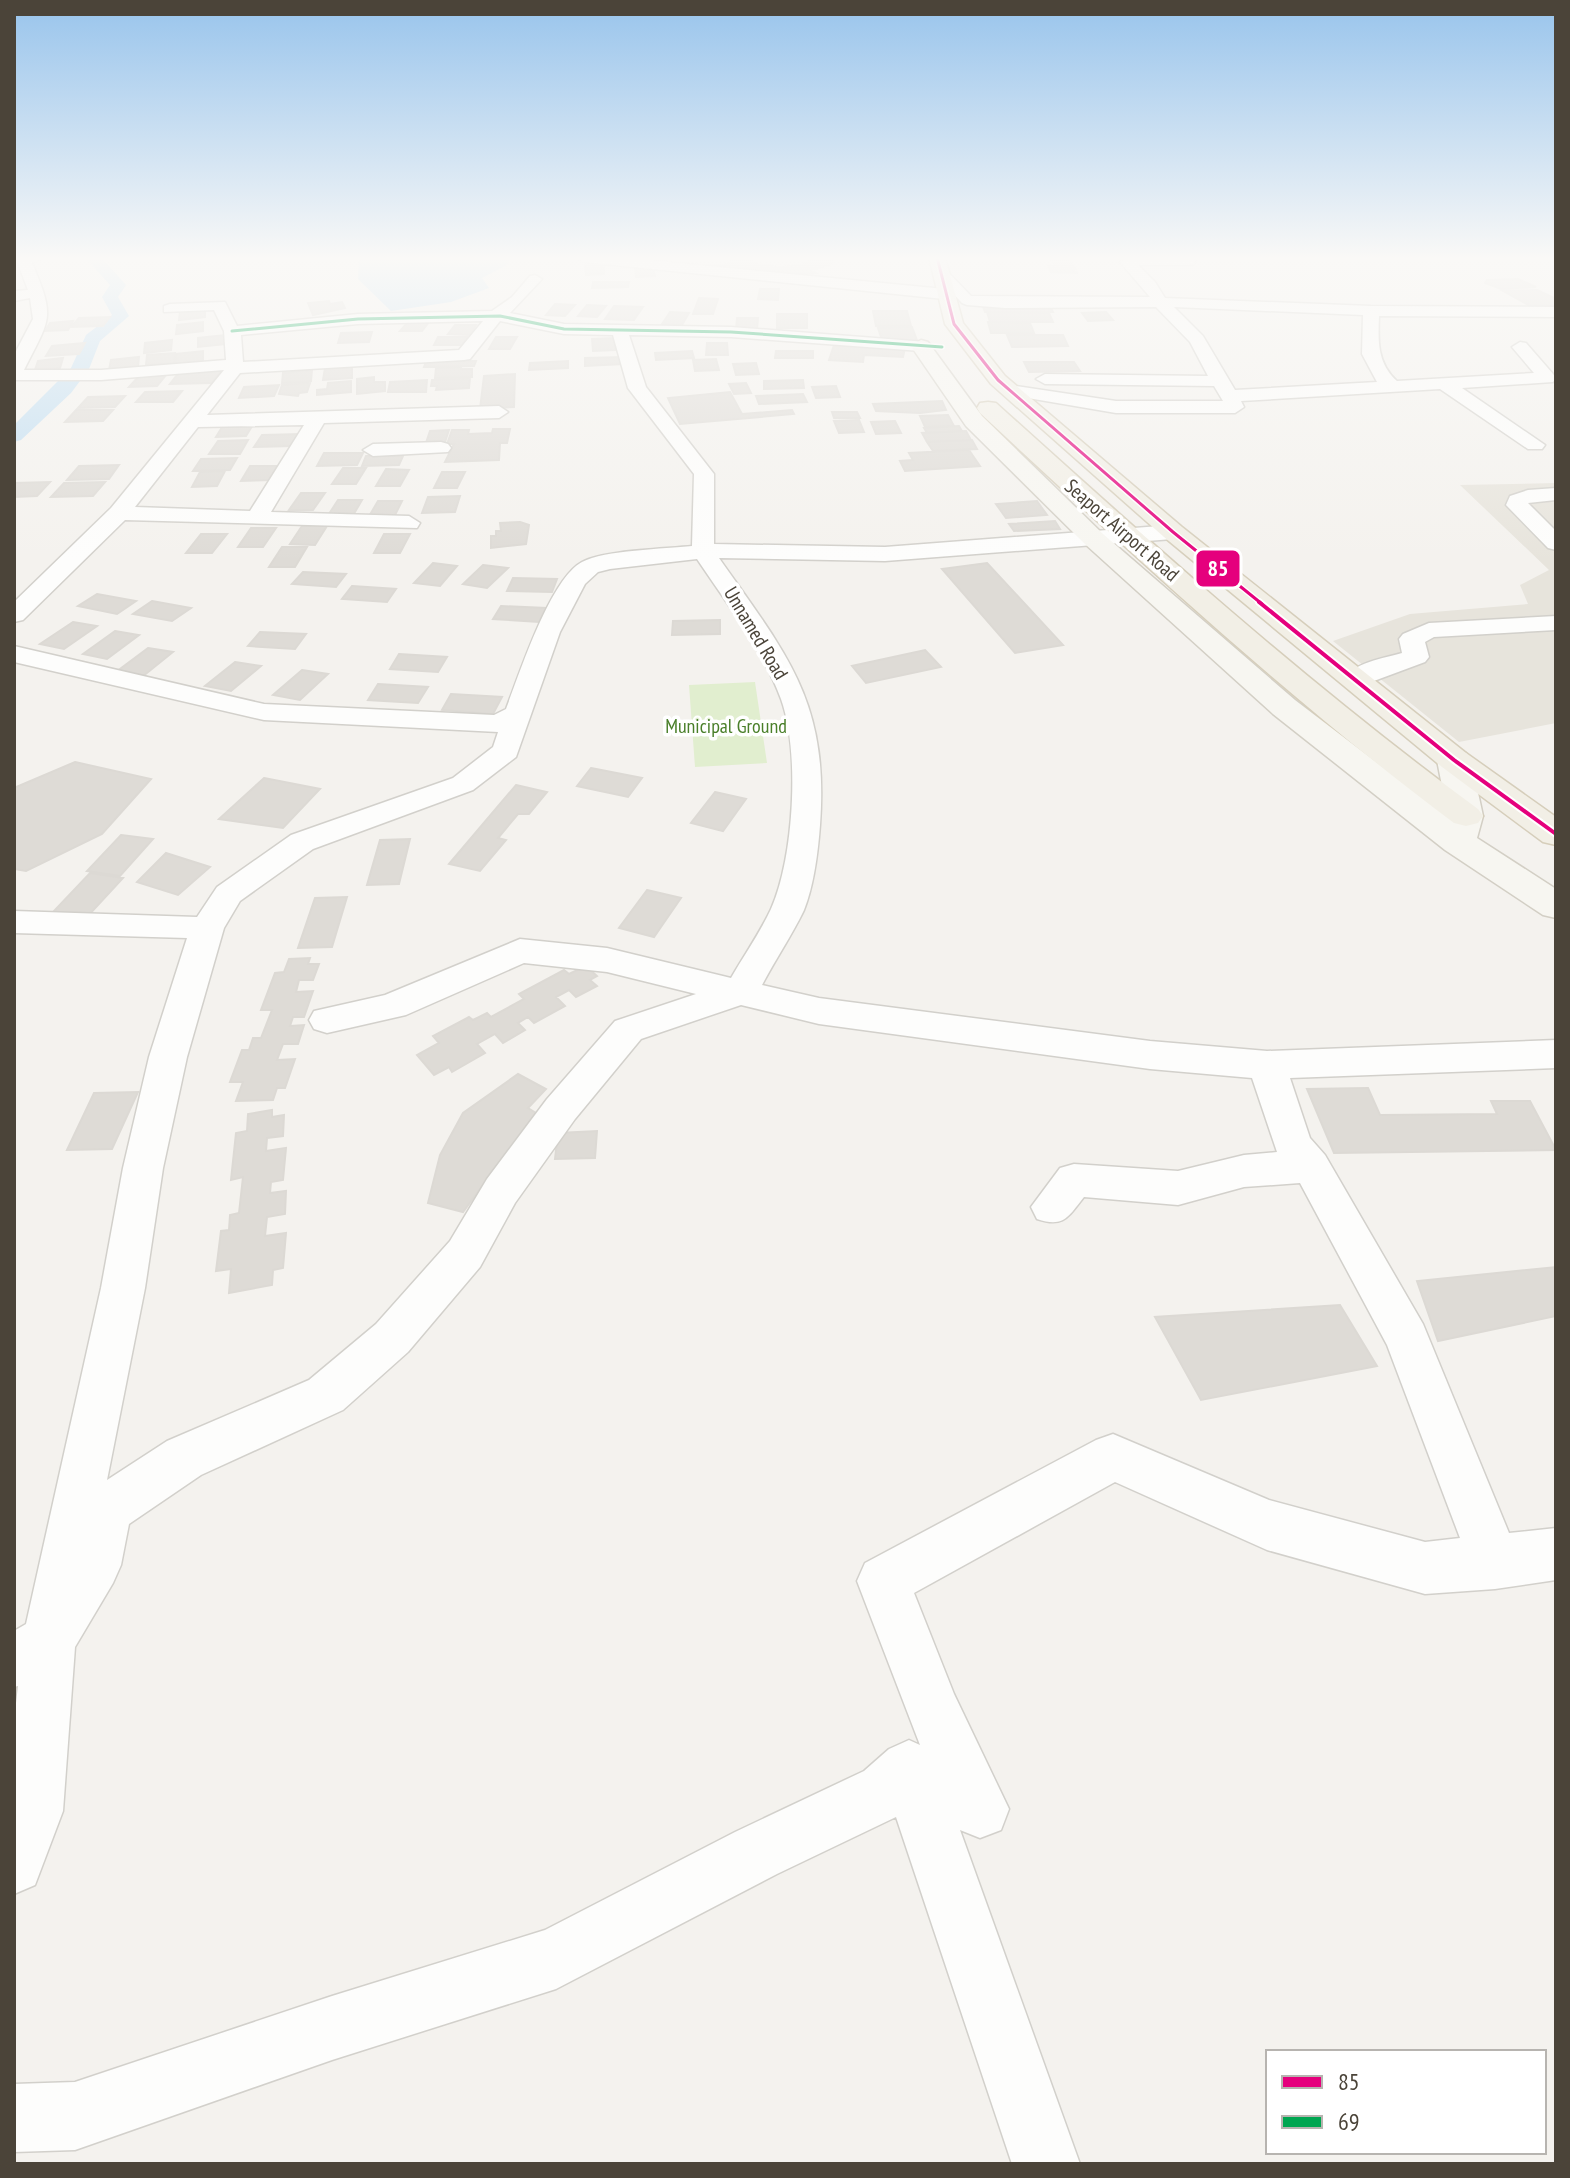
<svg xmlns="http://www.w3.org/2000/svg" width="1570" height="2178" font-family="'PT Sans Narrow',sans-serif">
  <rect width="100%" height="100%" fill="#f4f2ee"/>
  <!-- residential -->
  <path fill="#e7e4dc" d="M 1556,483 L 1556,723 L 1459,742 L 1333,641 L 1410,614 L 1528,604 L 1520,585 L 1549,570 L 1460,485 Z"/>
  <!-- green -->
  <path fill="#e1eecf" d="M 755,682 L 767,763 L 695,767 L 689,685 Z"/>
  <!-- water -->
  <path fill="#c0ddf1" d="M 359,257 L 512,257 L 507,265 L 482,278 L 489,288 L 451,302 L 391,311 L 358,279 Z"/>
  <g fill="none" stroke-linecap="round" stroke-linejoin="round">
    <!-- canal -->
    <path fill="#c0ddf1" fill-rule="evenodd" d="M 85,257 L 101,257 L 126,285 L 118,297 L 129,316 L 100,341 L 89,369 L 71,393 L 21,440 L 14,442 L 14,425 L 71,368 L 86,335 L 112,315 L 102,297 L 110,285 Z"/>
  </g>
  <!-- building -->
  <path fill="#dedbd6" stroke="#dcd9d4" stroke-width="2" d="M 730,257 L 746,257 L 757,264 L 780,267 L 802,265 L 818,257 L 836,257 L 830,265 L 811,270 L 816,273 L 798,275 L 783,272 L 777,277 L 730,271 L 719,265 L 733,263 Z
    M 1049,257 L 1066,257 L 1076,269 L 1073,271 L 1078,273 L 1051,272 L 1048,266 L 1056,266 Z
    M 585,265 L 604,265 L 604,274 L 586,275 Z
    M 653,266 L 655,276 L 636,277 L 635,267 Z
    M 1518,279 L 1536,287 L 1501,289 L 1485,283 L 1487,280 Z
    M 593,282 L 629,282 L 628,287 L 592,288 Z
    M 760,289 L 779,289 L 778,300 L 758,299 Z
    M 1537,290 L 1556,299 L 1556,306 L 1532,307 L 1503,291 Z
    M 699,298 L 718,299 L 713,314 L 693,314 Z
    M 329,301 L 330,304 L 342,302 L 345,308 L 313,315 L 308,303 Z
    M 555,304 L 575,305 L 565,316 L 546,315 Z
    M 982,304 L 1049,304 L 1053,312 L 985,312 Z
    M 587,305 L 606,306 L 597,317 L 578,316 Z
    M 614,306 L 643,307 L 634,320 L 605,319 Z
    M 205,309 L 205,317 L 179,320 L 180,311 Z
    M 873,311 L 907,311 L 911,326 L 876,326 Z
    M 670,312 L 689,313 L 682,325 L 662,324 Z
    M 987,312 L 1049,313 L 1053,322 L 990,322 Z
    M 1106,312 L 1113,320 L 1088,321 L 1082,313 Z
    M 777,314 L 807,314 L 807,328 L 777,328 Z
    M 110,317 L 103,326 L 71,327 L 79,318 Z
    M 737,318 L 758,318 L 757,330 L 736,330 Z
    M 73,321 L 68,330 L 45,331 L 50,323 Z
    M 203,322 L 203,331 L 176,334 L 177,325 Z
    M 408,322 L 429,322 L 422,331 L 400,331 Z
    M 988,322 L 1030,323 L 1034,333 L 991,333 Z
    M 455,325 L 476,325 L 470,335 L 448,334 Z
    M 912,327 L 918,343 L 883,343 L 878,328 Z
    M 372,332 L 369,342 L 338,343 L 341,333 Z
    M 225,335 L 225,344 L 198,347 L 198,338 Z
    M 1007,335 L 1063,335 L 1068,346 L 1012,347 Z
    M 438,337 L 467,337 L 463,345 L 434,345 Z
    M 496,337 L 517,337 L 510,349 L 489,349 Z
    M 614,338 L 615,350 L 593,351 L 592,339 Z
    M 172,340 L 171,350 L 144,353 L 145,343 Z
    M 85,343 L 79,354 L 46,356 L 52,346 Z
    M 707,343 L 727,343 L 728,355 L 706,355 Z
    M 834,345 L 905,348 L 903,357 L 864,355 L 863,362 L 829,360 Z
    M 203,351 L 203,361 L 175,364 L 176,354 Z
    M 692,351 L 694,358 L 656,360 L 655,353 Z
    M 776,351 L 813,351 L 813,358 L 775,358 Z
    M 175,353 L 174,363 L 146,365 L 147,355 Z
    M 139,357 L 138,367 L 109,370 L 111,360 Z
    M 623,357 L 624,364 L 585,366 L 585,358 Z
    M 63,358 L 60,368 L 35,370 L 38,361 Z
    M 427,359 L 464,359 L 463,361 L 476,361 L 474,366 L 424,367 Z
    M 716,359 L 719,370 L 695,371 L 693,360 Z
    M 568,361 L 568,368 L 529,370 L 530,363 Z
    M 1024,362 L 1074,362 L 1080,371 L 1029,372 Z
    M 756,363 L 759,374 L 736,375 L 733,364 Z
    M 352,366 L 352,378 L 323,380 L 325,368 Z
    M 461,367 L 461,369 L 472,369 L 472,377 L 435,378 L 436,368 Z
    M 222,370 L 212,383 L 170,384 L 180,371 Z
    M 312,370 L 311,381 L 282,383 L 283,373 Z
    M 515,374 L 514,407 L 480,409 L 484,376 Z
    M 166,375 L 157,386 L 129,387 L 139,376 Z
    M 374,377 L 374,382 L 385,382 L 385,391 L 357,394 L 357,379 Z
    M 470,378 L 469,388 L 436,390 L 437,386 L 431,386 L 432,380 Z
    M 427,380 L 426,392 L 388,392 L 390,382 Z
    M 803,380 L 804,388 L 764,389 L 764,381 Z
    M 351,381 L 351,392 L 317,395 L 317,390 L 327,389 L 328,383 Z
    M 310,383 L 307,392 L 299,393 L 298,396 L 279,394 L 282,385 Z
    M 746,383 L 751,393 L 734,394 L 729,384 Z
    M 279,385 L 274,396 L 239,398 L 244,387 Z
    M 836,386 L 840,397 L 816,398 L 812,387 Z
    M 182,391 L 173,402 L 136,402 L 145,392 Z
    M 730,392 L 742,414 L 792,410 L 794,414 L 680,424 L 668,398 Z
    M 803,394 L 807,402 L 759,404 L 756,396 Z
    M 125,396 L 115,407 L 78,408 L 88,397 Z
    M 942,401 L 946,410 L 920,413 L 876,411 L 873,404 Z
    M 76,410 L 113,410 L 103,421 L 65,422 Z
    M 832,412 L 857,412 L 860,418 L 834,418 Z
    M 948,415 L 954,426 L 925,427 L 920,416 Z
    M 859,420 L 864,432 L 839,433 L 834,421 Z
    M 895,421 L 901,433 L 876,434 L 871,422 Z
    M 254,423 L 246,436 L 216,437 L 224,424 Z
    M 959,426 L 962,431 L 927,433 L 924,428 Z
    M 493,429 L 510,429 L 507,443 L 500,443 L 499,460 L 445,462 L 454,444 L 447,444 L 452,430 L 469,430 L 468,434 L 492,433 Z
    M 449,430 L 444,445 L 425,446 L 430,431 Z
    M 966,431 L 971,440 L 927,442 L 922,433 Z
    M 300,434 L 293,446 L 254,447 L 262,435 Z
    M 248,440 L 240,454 L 209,454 L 218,441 Z
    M 972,440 L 977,449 L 933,451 L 927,442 Z
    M 969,450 L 980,466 L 905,471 L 900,461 L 913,460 L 909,453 Z
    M 324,453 L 363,453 L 357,465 L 317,466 Z
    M 366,456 L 403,456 L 399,465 L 362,466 Z
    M 237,458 L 230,470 L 193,471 L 201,459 Z
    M 119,465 L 109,479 L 67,480 L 79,466 Z
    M 250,466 L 281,466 L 273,480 L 241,481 Z
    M 343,468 L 366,468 L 356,484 L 332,484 Z
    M 386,469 L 409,470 L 400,486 L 376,486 Z
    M 225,471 L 217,486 L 192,487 L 200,472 Z
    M 442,472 L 465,472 L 457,488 L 434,488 Z
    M 50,482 L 37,496 L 14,497 L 14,483 Z
    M 105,482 L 93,496 L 51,497 L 64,483 Z
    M 301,493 L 325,493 L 313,510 L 289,510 Z
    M 460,496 L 455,512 L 422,513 L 428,497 Z
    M 338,500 L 362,500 L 352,517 L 327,517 Z
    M 378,501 L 402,501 L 393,519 L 368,518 Z
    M 1037,501 L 1047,515 L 1006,518 L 996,504 Z
    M 1055,521 L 1060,529 L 1014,531 L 1009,524 Z
    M 520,522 L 529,525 L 526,544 L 491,548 L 491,536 L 496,536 L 496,531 L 501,531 L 500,523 Z
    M 302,526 L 327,526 L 315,545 L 290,544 Z
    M 251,528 L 276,528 L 263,547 L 238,547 Z
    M 201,534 L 227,534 L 212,553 L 186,553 Z
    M 384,534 L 410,534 L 400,553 L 374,553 Z
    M 282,547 L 307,547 L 295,567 L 269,567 Z
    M 433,563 L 457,566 L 440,586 L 414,583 Z
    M 987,563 L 1063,645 L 1015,653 L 942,569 Z
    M 483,565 L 508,568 L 487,588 L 463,584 Z
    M 303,572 L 346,574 L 336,587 L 292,584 Z
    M 513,578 L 557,579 L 552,592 L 507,591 Z
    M 352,586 L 396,589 L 387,602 L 342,599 Z
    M 97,594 L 136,601 L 117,614 L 78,606 Z
    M 152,601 L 191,608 L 172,621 L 133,614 Z
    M 501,606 L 546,608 L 539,622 L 493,619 Z
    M 720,620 L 720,634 L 672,635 L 673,621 Z
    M 73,622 L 97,626 L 64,649 L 40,644 Z
    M 115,631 L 139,635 L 107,659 L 83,654 Z
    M 260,632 L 306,634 L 295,649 L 248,646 Z
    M 148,648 L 173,652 L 142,677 L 116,672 Z
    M 925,650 L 941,667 L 866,683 L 852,666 Z
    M 399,654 L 447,657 L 438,672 L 390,669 Z
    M 235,662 L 261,666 L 231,691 L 205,686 Z
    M 302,670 L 328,674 L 300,700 L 273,695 Z
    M 378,684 L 428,687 L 418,703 L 368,700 Z
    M 451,694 L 502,697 L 493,714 L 442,710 Z
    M 75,762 L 151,779 L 102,834 L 26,871 L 14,869 L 14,788 Z
    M 591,768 L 642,778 L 628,797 L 577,786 Z
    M 264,778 L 320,789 L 283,828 L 219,819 Z
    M 516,785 L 547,792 L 529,814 L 518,814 L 498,838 L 506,840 L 480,871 L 449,864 Z
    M 715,792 L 746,799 L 723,831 L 691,823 Z
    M 121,835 L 153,839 L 120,876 L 87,871 Z
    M 410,839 L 399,884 L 367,885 L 380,840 Z
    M 166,853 L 210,867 L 178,895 L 137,882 Z
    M 90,873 L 123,878 L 87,917 L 53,912 Z
    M 647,890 L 681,898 L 654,937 L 619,928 Z
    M 347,897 L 332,947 L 298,948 L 315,898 Z
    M 310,958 L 308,964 L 319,964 L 313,980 L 299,980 L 296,992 L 313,991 L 304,1017 L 293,1017 L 290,1026 L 304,1025 L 298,1044 L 283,1044 L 277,1060 L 295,1059 L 285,1088 L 277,1088 L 273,1100 L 236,1101 L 243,1082 L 230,1082 L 242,1050 L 249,1050 L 253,1038 L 261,1038 L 272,1010 L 261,1010 L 275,973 L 284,972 L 289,959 Z
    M 586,966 L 597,976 L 590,980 L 597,986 L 576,997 L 569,990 L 556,997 L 565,1006 L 534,1023 L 528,1017 L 518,1023 L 525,1030 L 503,1043 L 495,1034 L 477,1044 L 485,1053 L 452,1072 L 449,1067 L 434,1075 L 417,1055 L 439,1043 L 433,1036 L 469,1017 L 473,1020 L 487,1013 L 491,1017 L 524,999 L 519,994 L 564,970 L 569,974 Z
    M 518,1074 L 546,1089 L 528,1108 L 536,1113 L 463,1212 L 428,1203 L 440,1155 L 463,1113 Z
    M 1368,1088 L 1380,1115 L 1497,1114 L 1491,1101 L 1530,1101 L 1556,1150 L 1334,1153 L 1307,1089 Z
    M 138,1092 L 112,1149 L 67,1150 L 94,1093 Z
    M 272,1110 L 272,1117 L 284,1115 L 283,1136 L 267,1138 L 266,1151 L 286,1148 L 283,1180 L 271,1182 L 270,1193 L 286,1191 L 285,1214 L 267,1217 L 265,1236 L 286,1233 L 283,1268 L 273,1270 L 272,1285 L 229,1293 L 231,1269 L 216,1271 L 221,1231 L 229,1230 L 230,1215 L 239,1213 L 243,1177 L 231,1180 L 236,1133 L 247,1131 L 248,1114 Z
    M 597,1131 L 595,1158 L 555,1159 L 558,1133 Z
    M 1556,1267 L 1556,1316 L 1438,1341 L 1417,1281 Z
    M 1340,1305 L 1377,1366 L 1201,1400 L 1155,1317 Z"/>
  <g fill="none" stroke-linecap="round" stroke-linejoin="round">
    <!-- street casing -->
    <g stroke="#d2d0cb" stroke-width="3">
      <path id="street" d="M 22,257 L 45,257 L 32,263 C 56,319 50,318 24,370 L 101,370 L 226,360 L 224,331 L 214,310 L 164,312 L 164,306 L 170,304 L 225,302 L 237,326 L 358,314 L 492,311 L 512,297 L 530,276 L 535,275 L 542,279 L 510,313 L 564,324 L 731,327 L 927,342 L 929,346 L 927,350 L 921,351 L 731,337 L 629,335 L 646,387 L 714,474 L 714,544 L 885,547 L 1173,525 L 1184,532 L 1173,539 L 885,561 L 719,558 C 787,655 829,701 820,825 C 818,852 814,885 804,910 C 792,935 775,960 762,985 L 819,998 L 1150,1041 L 1267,1051 L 1556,1040 L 1556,1068 L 1290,1078 L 1310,1138 L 1325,1155 L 1423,1324 L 1509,1533 L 1556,1528 L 1556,1580 L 1495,1589 L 1425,1594 L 1267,1550 L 1115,1482 L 914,1593 L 954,1694 L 1009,1809 L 1001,1830 L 980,1838 L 960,1830 L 1080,2164 L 1012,2164 L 896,1817 L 777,1874 L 556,1989 L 332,2060 L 75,2150 L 14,2152 L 14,2084 L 75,2082 L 332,1996 L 545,1930 L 735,1832 L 864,1771 L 889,1749 L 909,1740 L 920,1745 L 857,1581 L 865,1563 L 1096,1440 L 1113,1434 L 1269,1500 L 1425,1542 L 1460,1538 L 1387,1345 L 1300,1183 L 1244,1187 L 1178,1205 L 1084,1197 C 1068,1217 1064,1228 1037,1219 L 1031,1207 L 1060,1168 L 1074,1164 L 1178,1171 L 1244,1155 L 1277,1152 L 1252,1078 L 1150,1069 L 819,1024 L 741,1005 L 641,1039 L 575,1119 L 515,1203 L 480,1267 L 408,1352 L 343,1410 L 201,1475 L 129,1524 L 121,1565 L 113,1583 L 75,1647 L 63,1811 L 35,1885 L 14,1894 L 14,1720 L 18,1686 L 14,1687 L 14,1631 L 26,1624 L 101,1288 L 123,1168 L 149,1057 L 187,938 L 14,933 L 14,911 L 197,917 L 217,887 L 291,835 L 453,778 L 493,747 L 498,732 L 264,720 L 14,662 L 14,646 L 264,704 L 494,715 L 506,709 C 519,675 550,579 582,562 C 604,550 665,549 692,546 L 694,474 L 628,388 L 613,335 L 564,334 L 500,321 L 470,359 L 464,360 L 240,373 L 207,415 L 499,406 L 508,412 L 499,418 L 324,423 L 271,512 L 409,516 L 420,523 L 417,528 L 125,520 L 23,620 L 14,622 L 14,602 L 111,508 L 224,370 L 101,380 L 14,380 L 14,355 L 33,319 L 30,298 L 14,301 L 14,291 L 28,290 L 17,261 ZM 483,321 L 459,350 L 243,362 L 241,335 L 358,324 ZM 304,425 L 250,511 L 135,507 L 198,427 ZM 697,559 C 727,604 762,648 781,699 C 800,752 794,858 771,909 C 760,933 744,955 731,978 L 607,948 L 520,939 L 385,995 L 314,1011 L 309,1020 L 314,1029 L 327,1033 L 406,1015 L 524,963 L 607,972 L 696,994 L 615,1021 L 547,1099 L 487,1179 L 450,1241 L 376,1324 L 309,1380 L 167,1441 L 107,1480 L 145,1288 L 163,1168 L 187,1057 L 224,928 L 240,901 L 313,849 L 473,790 L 516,757 L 560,632 L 585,584 L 598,572 L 610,569 Z
        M 617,257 L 944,289 L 952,294 L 944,299 L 584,262 L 577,258 Z
        M 1131,257 L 1196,257 L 1194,264 L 1189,265 L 1138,265 L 1155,282 L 1165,298 L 1371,306 L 1556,307 L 1556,317 L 1379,316 C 1378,341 1377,363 1397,381 L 1534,373 L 1512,347 L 1520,342 L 1526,343 L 1553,374 L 1556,378 L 1553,382 L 1462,388 L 1545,445 L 1542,449 L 1528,449 L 1440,389 L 1241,401 L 1244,407 L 1235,413 L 1116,413 L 1004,394 L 1001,390 L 1004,386 L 1010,385 L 1116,401 L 1223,401 L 1214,386 L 1045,384 L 1036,379 L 1045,374 L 1208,376 L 1190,342 L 1156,307 L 1005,308 L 967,305 L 962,303 L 934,273 L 941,269 L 946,270 L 971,296 L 1150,297 L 1120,262 ZM 1174,307 L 1363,315 L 1362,354 L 1377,382 L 1235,390 L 1203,336 Z
        M 441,442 L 448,444 L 451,448 L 448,452 L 373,456 L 363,450 L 373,444 Z
        M 1556,488 L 1556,500 L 1528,503 L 1556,531 L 1556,550 L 1548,548 L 1506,505 L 1510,496 L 1528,490 Z
        M 1556,616 L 1556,630 L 1434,637 L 1425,642 L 1429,657 L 1425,662 L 1355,688 L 1346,686 L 1342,680 C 1353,663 1384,658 1402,653 L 1399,639 L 1403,634 L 1429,623 Z"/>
    </g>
    <!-- secondary casing -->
    <g stroke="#d3cfc5" stroke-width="3">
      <path id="secondary" d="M 921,340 L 928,342 L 982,416 L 1103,534 L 1295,700 L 1448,817 L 1437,760 L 1442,753 L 1454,750 L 1466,753 L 1471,760 L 1483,816 L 1477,838 L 1556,889 L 1556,918 L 1543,915 L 1445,850 L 1273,714 L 1085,544 L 966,426 L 911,346 Z"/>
    </g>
    <!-- primary casing -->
    <g stroke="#d6cebb" stroke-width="3">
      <path id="primary" d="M 929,257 L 945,257 L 963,323 L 1005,376 L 1182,527 L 1466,753 L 1556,817 L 1556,845 L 1543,842 L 1442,767 L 1164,537 L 991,384 L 945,324 Z
        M 988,402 L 996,403 C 1152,544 1309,685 1478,809 L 1483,816 L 1478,823 L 1466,826 L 1454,823 C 1287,698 1133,555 980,413 L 977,408 L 980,403 Z"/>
    </g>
    <!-- street -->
    <use href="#street" fill="#fdfdfc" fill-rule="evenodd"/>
    <!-- secondary -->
    <use href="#secondary" fill="#f7f6f1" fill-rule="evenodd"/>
    <!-- primary -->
    <use href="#primary" fill="#f2efe6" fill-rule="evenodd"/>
    <!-- bus-1-far1 casing -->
    <g stroke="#fff" stroke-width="6">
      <path id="bus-1-far1" d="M 937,257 L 954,324 L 998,380 L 1173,532 L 1262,604"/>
    </g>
    <!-- bus-1 casing -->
    <g stroke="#fff" stroke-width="8">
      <path id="bus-1" d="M 1259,602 L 1454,760 L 1556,834"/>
    </g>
    <!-- bus-2 casing -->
    <g stroke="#fff" stroke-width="6">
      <path id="bus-2" d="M 232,331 L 358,319 L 500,316 L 564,329 L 731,332 L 942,347"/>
    </g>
    <!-- bus-1-far1 -->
    <use href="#bus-1-far1" stroke="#e5007d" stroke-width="3"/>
    <!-- bus-1 -->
    <use href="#bus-1" stroke="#e5007d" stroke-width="4"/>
    <!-- bus-2 -->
    <use href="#bus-2" stroke="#00a651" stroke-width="3"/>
  </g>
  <!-- sky -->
  <linearGradient id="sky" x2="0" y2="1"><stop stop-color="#98c4ec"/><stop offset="0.46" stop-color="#faf9f7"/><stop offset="1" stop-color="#faf9f7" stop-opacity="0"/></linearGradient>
  <rect width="1570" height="562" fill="url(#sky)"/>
  <g text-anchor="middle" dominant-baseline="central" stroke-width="7" stroke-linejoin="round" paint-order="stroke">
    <!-- far-street labels -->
    <g font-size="20" fill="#4b4439" stroke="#fff">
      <text transform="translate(1122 530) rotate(41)">Seaport Airport Road</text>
      <text transform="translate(756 633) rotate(59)">Unnamed Road</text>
    </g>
    <!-- far-park labels -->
    <g font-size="20" fill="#4a7f2a" stroke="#fff">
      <text x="726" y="726">Municipal Ground</text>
    </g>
  </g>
  <rect stroke="#fff" stroke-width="3" x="1195" y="549" width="46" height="39" rx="8" fill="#e5007d"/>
  <g font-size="22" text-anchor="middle" font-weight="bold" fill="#fff">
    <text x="1218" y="576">85</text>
  </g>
  <!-- border -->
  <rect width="1570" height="2178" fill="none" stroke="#4b4439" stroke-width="32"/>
  <!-- legend -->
  <rect x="1266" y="2050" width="280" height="104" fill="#ffffff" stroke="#b7b4b0" stroke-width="2"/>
  <rect x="1282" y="2076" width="40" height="12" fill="#e5007d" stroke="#b7b4b0" stroke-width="2"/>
  <text x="1338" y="2090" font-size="24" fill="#4b4439">85</text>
  <rect x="1282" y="2116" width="40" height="12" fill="#00a651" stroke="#b7b4b0" stroke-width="2"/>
  <text x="1338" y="2130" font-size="24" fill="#4b4439">69</text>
</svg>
